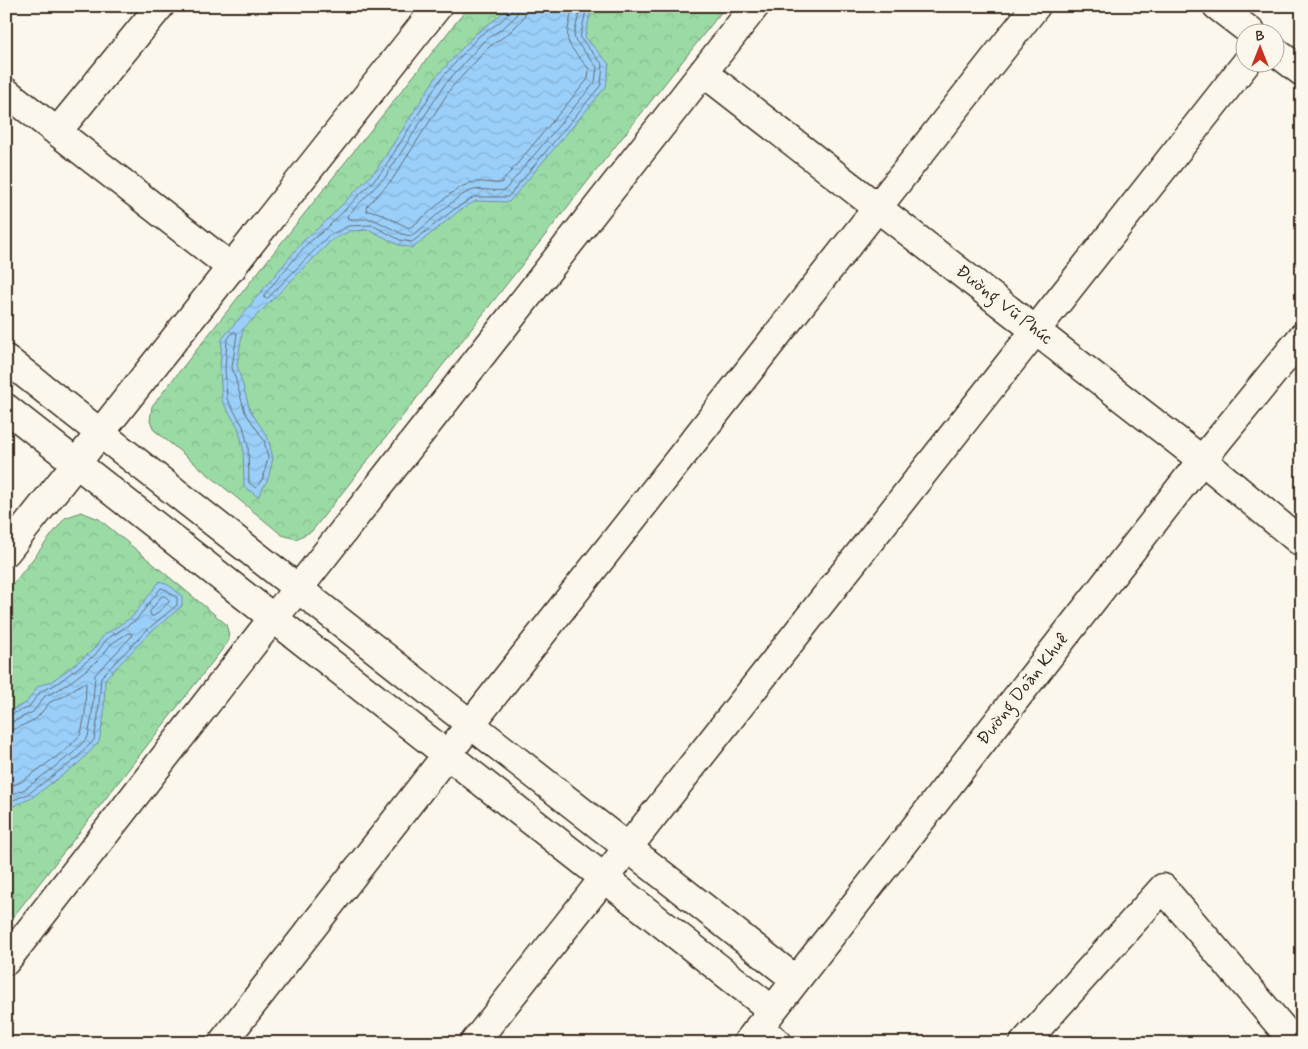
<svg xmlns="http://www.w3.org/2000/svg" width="1308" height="1049" font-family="Mynerve,sans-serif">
  <defs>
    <pattern id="park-crowns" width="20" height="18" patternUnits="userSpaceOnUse" patternTransform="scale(1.25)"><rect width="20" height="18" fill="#9adba5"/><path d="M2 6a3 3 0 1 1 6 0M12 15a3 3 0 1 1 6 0" fill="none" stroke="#86bc8e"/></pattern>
    <pattern id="water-waves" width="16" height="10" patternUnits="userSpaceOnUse" patternTransform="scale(1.25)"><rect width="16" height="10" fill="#9acff9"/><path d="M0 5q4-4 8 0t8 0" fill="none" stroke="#86b2d5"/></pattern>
  </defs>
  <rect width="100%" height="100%" fill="#fbf7ec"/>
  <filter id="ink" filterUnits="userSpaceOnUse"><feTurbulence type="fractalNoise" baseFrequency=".02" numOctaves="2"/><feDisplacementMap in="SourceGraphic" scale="10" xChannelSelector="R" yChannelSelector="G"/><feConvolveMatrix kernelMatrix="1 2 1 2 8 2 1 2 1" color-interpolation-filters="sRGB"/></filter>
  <g filter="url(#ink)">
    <!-- park -->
    <path fill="url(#park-crowns)" stroke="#6a8262" d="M 469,6 L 726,6 L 312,531 L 296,539 L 282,535 L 154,430 L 150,421 L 152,406 Z
      M 81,512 L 99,519 L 226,624 L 229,635 L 228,642 L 6,926 L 6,593 L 65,518 Z"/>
    <!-- water -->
    <path fill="url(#water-waves)" stroke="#748da1" d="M 510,6 L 592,6 L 585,37 L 609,64 L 606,87 L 509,202 L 476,201 L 459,211 L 413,248 L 399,245 L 370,230 L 350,231 L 332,240 L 243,329 L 237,365 L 250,410 L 268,438 L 273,458 L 268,479 L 258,497 L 244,486 L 243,447 L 238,427 L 222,401 L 220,368 L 222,339 L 304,240 L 323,224 L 377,169 L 436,77 L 476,33 L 497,18 Z
      M 160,581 L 170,586 L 182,596 L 182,606 L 151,632 L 105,679 L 104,716 L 99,742 L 79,763 L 30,799 L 6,809 L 6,712 L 26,703 L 38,686 L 52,681 L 66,671 L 92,651 L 104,635 L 132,617 Z"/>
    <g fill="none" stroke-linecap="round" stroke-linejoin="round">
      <!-- shore -->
      <path stroke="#616c76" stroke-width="1" d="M 513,6 L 511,12 L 500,22 L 479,36 L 440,80 L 381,173 L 327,228 L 307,244 L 264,295 L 264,298 L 268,298 L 328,236 L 348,226 L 372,225 L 400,240 L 412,242 L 456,208 L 474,197 L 508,197 L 601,85 L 603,65 L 580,38 L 587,6
        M 519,6 L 516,16 L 504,27 L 484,41 L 445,84 L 386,176 L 347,216 L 348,219 L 373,219 L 402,234 L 411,236 C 429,225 455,194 474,190 C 484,188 495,192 505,190 L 595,82 L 597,67 L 575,40 L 574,34 L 581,6
        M 527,6 L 525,14 L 521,21 L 509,33 L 489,47 L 451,88 L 392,180 L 366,207 L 367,211 L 377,212 L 409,228 C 430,215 446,192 470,183 C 480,180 491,184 501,183 L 588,79 L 589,69 C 564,39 564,46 573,6
        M 233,332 L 236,332 L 237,334 L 232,367 L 245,412 L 264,440 L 268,458 L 263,478 L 256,488 L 249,483 L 248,446 L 243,426 L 227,399 L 225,368 L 227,341 Z
        M 162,596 L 165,596 L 169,600 L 169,602 L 154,616 L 151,616 L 150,612 Z
        M 6,716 L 28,708 L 41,691 L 55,685 L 95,655 L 107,639 L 136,620 L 161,588 L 167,590 L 177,598 L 177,605 L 148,629 L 101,677 L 98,716 L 94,740 L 76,759 L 28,794 L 6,803
        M 6,723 L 12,722 L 33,712 L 45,696 L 58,690 L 73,680 L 100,659 L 111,644 L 128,633 L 132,634 L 131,637 L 95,675 L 92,715 L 88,737 L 72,754 L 25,789 L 6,797
        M 6,730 L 15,729 L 36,719 L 50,702 L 62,697 L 83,683 L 86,683 L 85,714 L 81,734 L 67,749 L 21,782 L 6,788"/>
      <!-- minor casing -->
      <g stroke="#3b2a1e" stroke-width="31">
        <path id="minor" d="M 1217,6 L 1251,32
          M 1276,52 L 1302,72
          M 703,72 L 1202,460 L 1302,543
          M 6,92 L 232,268
          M 57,132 L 160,6
          M 6,359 L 796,980
          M 6,408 L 772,1010
          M 6,552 L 438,6
          M 6,961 L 273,618 L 298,589 L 755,6
          M 759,1027 L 778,1043
          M 222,1043 L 470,725 L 1036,6
          M 474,1043 L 1247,62
          M 747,1043 L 1202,460 L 1302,337
          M 1024,1043 L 1163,888 L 1295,1043"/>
      </g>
      <!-- minor -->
      <use href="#minor" stroke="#fbf7ec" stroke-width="28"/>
    </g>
  </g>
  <g text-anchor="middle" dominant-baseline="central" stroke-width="4.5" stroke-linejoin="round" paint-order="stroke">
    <!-- street labels -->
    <g font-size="18" fill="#3b2a1e" stroke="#fbf7ec">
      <text transform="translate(1004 305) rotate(38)">Đường Vũ Phúc</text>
      <text transform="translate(1023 689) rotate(-52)">Đường Doãn Khuê</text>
    </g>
  </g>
  <!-- margin -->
  <rect width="1308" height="1049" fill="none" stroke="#fbf7ec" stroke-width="25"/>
  <rect x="12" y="12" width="1283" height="1024" fill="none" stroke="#3b2a1e" stroke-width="2" filter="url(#ink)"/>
  <!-- north arrow -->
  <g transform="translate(1260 48)"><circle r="24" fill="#fbf7ec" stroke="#aea59a"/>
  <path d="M0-4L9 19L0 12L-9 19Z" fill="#c8321e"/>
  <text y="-8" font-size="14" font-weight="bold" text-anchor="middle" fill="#3b2a1e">B</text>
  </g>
</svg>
